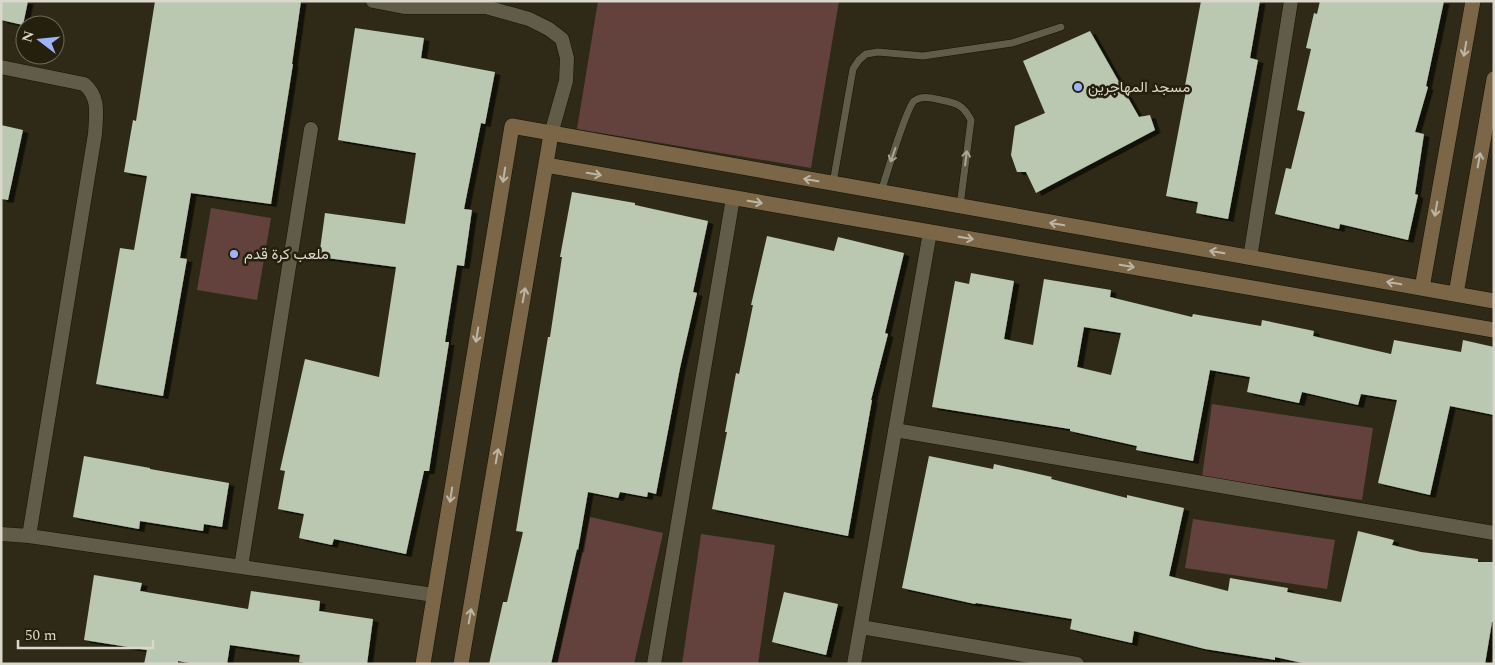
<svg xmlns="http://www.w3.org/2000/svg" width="1495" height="665" font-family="Spectral,Vazirmatn,serif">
  <defs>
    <filter id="shadow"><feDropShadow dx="5.5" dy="3" stdDeviation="0" flood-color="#0009"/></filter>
  </defs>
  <rect width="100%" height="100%" fill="#2e2a17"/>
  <!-- green -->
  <path fill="#63423e" d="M 598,1 L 839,1 L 811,168 L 577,129 Z
    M 211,208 L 271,218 L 257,300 L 197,290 Z
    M 1212,404 L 1373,428 L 1362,500 L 1202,477 Z
    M 590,517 L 663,533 L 634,664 L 557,664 Z
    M 1193,519 L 1335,540 L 1327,589 L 1185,568 Z
    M 701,534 L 775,545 L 758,664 L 682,664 Z"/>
  <!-- building -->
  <path fill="#bac7b1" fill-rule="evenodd" filter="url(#shadow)" d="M 1,1 L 28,1 L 23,25 L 1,20 Z
    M 155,1 L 301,1 L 292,64 L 293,64 L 271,204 L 191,193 L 180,258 L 187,259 L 163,396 L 96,384 L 120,248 L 134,250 L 147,176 L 124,172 L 133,120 L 136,121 Z
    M 1201,1 L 1260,1 L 1250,58 L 1258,60 L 1228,219 L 1196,213 L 1198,202 L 1166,196 L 1186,91 L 1184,91 Z
    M 1320,1 L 1444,1 L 1426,86 L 1428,87 L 1415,132 L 1424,134 L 1415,194 L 1418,195 L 1408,240 L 1340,224 L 1339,229 L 1275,214 L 1286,168 L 1291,169 L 1305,112 L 1297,110 L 1311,49 L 1306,48 L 1314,13 L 1317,14 Z
    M 355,28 L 424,38 L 421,58 L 495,72 L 485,124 L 481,123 L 464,209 L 472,210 L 464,266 L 457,265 L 445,342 L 449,342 L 429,471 L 424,471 L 406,554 L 334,539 L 332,545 L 299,538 L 304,514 L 278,509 L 285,471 L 280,470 L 305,359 L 379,377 L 396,267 L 319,257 L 325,213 L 405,224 L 416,153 L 338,140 Z
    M 1090,31 L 1139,117 L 1150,115 L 1155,130 L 1036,193 L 1026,172 L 1017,172 L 1011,155 L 1015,126 L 1045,113 L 1023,61 Z
    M 1,125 L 23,130 L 8,200 L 1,199 Z
    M 572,192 L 635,203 L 635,205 L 708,221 L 693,292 L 697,293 L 680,368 L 656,494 L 648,492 L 647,497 L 620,492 L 618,498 L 588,492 L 578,550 L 577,549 L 551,664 L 489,664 L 503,602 L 507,602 L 523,532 L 516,531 L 548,337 L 550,337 L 562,257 L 560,257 Z
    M 767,236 L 834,251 L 838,237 L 904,253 L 885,333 L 888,334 L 871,400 L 872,400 L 848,536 L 712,509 L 727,432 L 725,432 L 736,373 L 739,374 L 753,305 L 751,305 Z
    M 971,273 L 1014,281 L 1004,339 L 1033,345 L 1044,279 L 1111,290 L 1110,297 L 1192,317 L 1193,314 L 1261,326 L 1262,320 L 1314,331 L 1313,336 L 1391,354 L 1394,340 L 1461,352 L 1463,340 L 1494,347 L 1494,415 L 1450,406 L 1430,495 L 1378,483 L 1397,400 L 1361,394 L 1358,405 L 1302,392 L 1299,403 L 1247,392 L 1250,377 L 1210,370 L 1193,461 L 1136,450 L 1137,446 L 1070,431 L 1070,429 L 932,407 L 955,281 L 969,284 ZM 1084,327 L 1121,333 L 1111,375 L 1077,367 Z
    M 84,456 L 150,468 L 150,469 L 229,483 L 222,527 L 204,524 L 203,531 L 140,521 L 139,529 L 73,517 Z
    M 929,456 L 993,469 L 994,464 L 1052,477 L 1051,479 L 1127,498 L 1127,495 L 1184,508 L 1169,576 L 1228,591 L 1230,578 L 1288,588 L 1287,592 L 1341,602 L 1358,531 L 1394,540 L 1392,545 L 1421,552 L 1478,559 L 1478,562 L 1494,562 L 1494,622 L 1492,622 L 1485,664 L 1307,664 L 1275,657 L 1275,660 L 1205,649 L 1134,631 L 1132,643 L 1070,629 L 1072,619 L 976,603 L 975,604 L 902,588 Z
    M 94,575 L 142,583 L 140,591 L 248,609 L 251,591 L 320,601 L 319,611 L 373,619 L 367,664 L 309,664 L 299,662 L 300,655 L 230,645 L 227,664 L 195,664 L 178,661 L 178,664 L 144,664 L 147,650 L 84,640 Z
    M 784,592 L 838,604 L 826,655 L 772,642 Z"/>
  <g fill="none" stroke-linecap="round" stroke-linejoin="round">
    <!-- lane casing -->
    <g stroke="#161202" stroke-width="8">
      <path id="lane" d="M 833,183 L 853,69 L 859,60 L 866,54 L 878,52 L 923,56 L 1012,43 L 1061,27
        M 881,192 C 886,176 906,109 914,101 C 922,95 932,98 941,100 C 957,103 963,105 971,120 L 960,206"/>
    </g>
    <!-- street casing -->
    <g stroke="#161202" stroke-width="15">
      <path id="street" d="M 373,1 L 404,7 L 486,7 L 529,19 L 549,29 L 562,39 L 567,58 L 566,81 L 551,134
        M 1,67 L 84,84 C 100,97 96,115 95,134 L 29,536
        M 1250,258 L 1291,1
        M 895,430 L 1494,533
        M 1,534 L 29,536 L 434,595
        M 241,567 L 311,129
        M 861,627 L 1077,664
        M 654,664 L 733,198
        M 854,664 L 930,232"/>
    </g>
    <!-- secondary casing -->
    <g stroke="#161202" stroke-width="16">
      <path id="secondary" d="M 546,165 L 1494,330
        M 1422,288 L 1473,1
        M 1456,294 L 1494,79
        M 423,664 L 512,126 L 1494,301
        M 461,664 L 551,134"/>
    </g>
    <!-- lane -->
    <use href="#lane" stroke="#605c47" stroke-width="7"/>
    <!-- street -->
    <use href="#street" stroke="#605c47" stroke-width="14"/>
    <!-- secondary -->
    <use href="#secondary" stroke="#7b6748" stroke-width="15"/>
  </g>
  <!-- one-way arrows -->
  <defs><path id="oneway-shaft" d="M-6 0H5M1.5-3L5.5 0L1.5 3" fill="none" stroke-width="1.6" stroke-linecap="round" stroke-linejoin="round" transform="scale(1.25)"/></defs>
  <g stroke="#beb5a4">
    <use href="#oneway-shaft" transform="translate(1465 49) rotate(100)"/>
    <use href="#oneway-shaft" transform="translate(1479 160) rotate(-80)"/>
    <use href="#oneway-shaft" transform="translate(594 174) rotate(10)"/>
    <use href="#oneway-shaft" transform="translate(504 175) rotate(99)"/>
    <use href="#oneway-shaft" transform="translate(811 180) rotate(-170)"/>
    <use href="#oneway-shaft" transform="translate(755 202) rotate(10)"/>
    <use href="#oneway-shaft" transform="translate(1436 209) rotate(100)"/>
    <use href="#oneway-shaft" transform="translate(1057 224) rotate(-170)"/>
    <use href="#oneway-shaft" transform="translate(966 238) rotate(10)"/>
    <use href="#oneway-shaft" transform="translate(1217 252) rotate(-170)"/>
    <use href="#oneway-shaft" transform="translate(1127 266) rotate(10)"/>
    <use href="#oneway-shaft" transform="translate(1394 283) rotate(-170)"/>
    <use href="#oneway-shaft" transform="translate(524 295) rotate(-80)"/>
    <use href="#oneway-shaft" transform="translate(477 335) rotate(99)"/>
    <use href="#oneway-shaft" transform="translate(497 456) rotate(-80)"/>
    <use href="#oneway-shaft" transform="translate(451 495) rotate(99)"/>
    <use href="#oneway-shaft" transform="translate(470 616) rotate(-80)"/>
  </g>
  <g stroke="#a9a697">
    <use href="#oneway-shaft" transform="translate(893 155) rotate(109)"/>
    <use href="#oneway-shaft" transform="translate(966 158) rotate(-83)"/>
  </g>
  <!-- markers -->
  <g fill="#9fb3fd" stroke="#24200d" stroke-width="2">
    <circle cx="1078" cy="87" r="5"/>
    <circle cx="234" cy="254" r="5"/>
  </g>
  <g text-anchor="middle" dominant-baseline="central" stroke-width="5" stroke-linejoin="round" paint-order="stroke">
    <!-- poi labels -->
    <g font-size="15" fill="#dad7cc" stroke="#24200d" text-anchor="start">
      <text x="1088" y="87">مسجد المهاجرين</text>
      <text x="244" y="254">ملعب كرة قدم</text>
    </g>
  </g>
  <!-- border -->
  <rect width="1495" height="665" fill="none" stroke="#dad7cc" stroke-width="5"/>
  <!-- north arrow -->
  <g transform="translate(40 40) rotate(286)"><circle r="24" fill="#24200d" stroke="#6d6959"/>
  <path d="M0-4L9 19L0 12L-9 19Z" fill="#9fb3fd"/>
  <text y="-8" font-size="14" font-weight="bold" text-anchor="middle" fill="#dad7cc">N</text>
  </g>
  <!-- scale -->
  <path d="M18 640v8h135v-8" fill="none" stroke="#dad7cc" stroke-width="2.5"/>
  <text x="25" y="640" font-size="15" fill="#dad7cc" stroke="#24200d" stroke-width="4" paint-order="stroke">50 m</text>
</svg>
